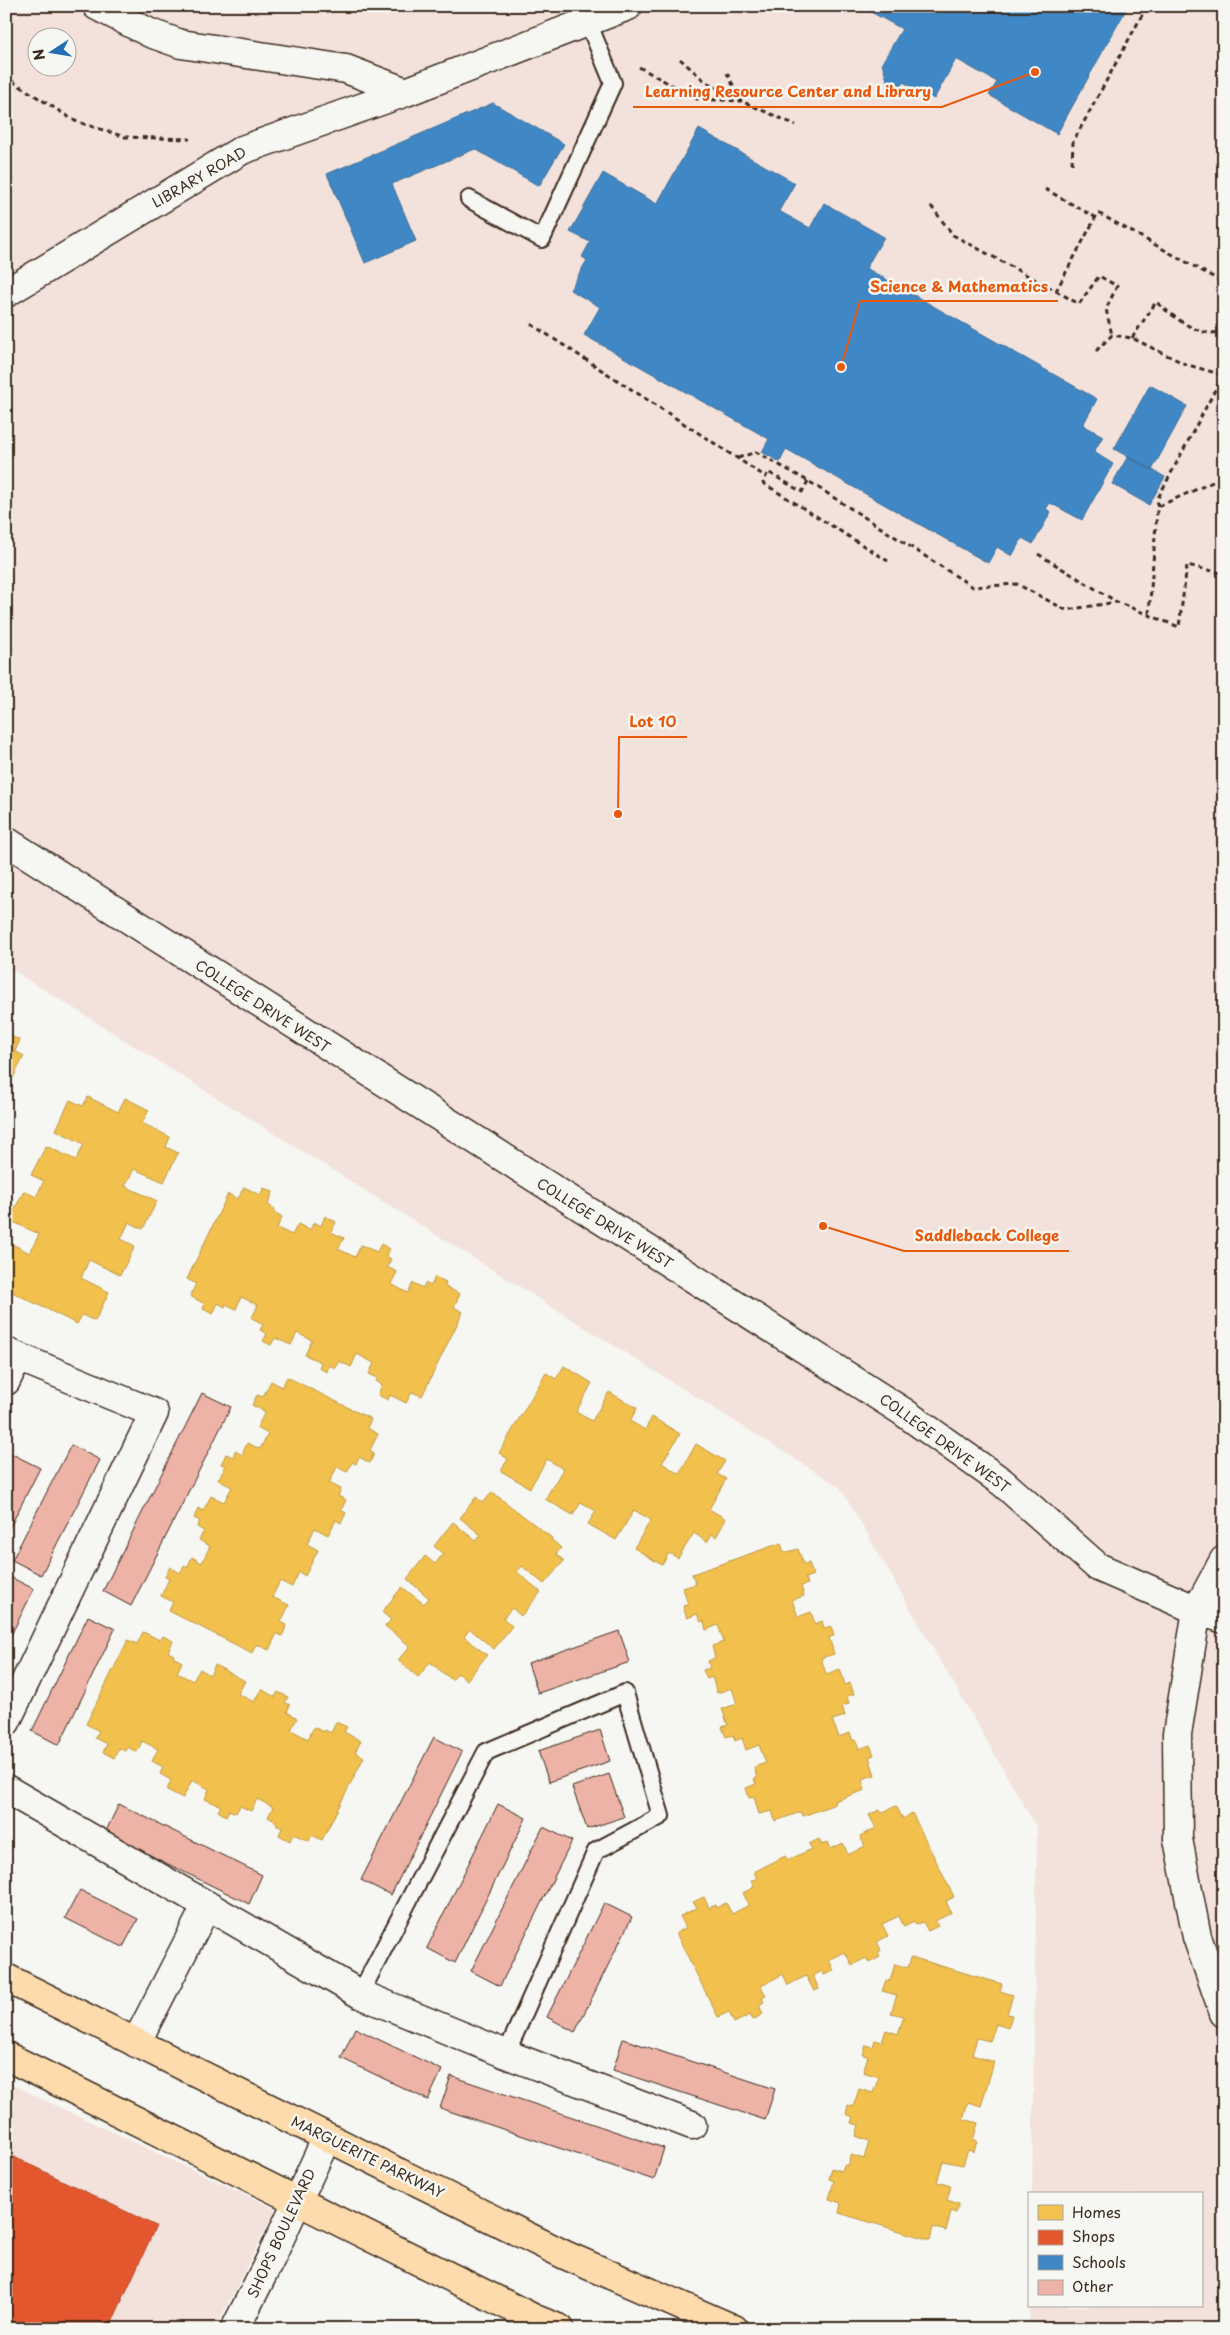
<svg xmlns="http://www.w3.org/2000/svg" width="1230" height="2335" font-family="'Playpen Sans',sans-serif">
  <rect width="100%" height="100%" fill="#f6f6f2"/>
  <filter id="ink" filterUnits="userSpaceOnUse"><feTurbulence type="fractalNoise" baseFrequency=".02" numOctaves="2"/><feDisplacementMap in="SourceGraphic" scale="10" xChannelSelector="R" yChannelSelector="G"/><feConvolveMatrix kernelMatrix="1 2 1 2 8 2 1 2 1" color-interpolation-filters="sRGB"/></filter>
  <g filter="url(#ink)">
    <!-- built -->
    <path fill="#f3e2dc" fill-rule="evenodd" d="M 6,6 L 1224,6 L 1224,2329 L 1029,2329 L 1030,2306 L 1201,2306 L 1201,2194 L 1032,2194 L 1037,1828 L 840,1487 L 6,966 ZM 38,38 L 68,38 L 68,68 L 38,68 Z
      M 6,2082 L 276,2209 L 215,2329 L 6,2329 Z"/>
    <!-- homes -->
    <path fill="#f2c14e" stroke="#bb9440" d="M 6,1034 L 20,1040 L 15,1051 L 24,1056 L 10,1084 L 6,1082 Z
      M 88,1097 L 118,1112 L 125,1098 L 149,1110 L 142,1123 L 170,1137 L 166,1147 L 178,1153 L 164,1182 L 134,1169 L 125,1186 L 157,1201 L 143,1229 L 129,1222 L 121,1239 L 135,1246 L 120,1275 L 89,1260 L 81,1278 L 109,1292 L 95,1321 L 82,1315 L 77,1324 L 6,1289 L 6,1241 L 30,1253 L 39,1234 L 9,1220 L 24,1191 L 36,1197 L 44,1181 L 31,1175 L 46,1146 L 76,1160 L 84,1144 L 56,1130 L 70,1100 L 83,1106 Z
      M 244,1187 L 260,1195 L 264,1188 L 273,1192 L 268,1205 L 275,1209 L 274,1212 L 282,1217 L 277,1228 L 292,1235 L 298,1224 L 310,1230 L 314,1222 L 321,1226 L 325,1216 L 336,1222 L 331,1232 L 344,1238 L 338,1249 L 355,1257 L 361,1245 L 377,1252 L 381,1244 L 390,1249 L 386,1256 L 391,1259 L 387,1267 L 397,1272 L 391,1284 L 408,1293 L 413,1283 L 423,1288 L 425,1283 L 431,1286 L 435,1277 L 446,1282 L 444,1286 L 460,1294 L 454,1307 L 463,1312 L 422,1396 L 412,1392 L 406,1403 L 390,1395 L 388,1400 L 378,1395 L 382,1385 L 376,1381 L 378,1378 L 369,1374 L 374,1363 L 357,1354 L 351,1367 L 339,1361 L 335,1368 L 329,1365 L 327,1372 L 319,1368 L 321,1362 L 305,1355 L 312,1340 L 297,1333 L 291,1345 L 275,1338 L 271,1345 L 263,1341 L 267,1334 L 260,1330 L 263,1324 L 252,1318 L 258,1305 L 241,1297 L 236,1309 L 226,1304 L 225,1307 L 218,1303 L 213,1314 L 203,1309 L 205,1304 L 190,1296 L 196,1284 L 187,1279 L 228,1194 L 238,1199 Z
      M 564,1366 L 592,1383 L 576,1412 L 592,1421 L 609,1392 L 637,1408 L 630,1421 L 645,1430 L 652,1417 L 680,1434 L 662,1463 L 679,1474 L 696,1444 L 725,1461 L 717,1474 L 726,1479 L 709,1509 L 726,1519 L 716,1537 L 712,1534 L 707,1542 L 694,1533 L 678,1558 L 669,1553 L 662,1565 L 634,1548 L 651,1520 L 634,1510 L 616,1540 L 588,1524 L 596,1511 L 581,1502 L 573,1515 L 545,1499 L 563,1469 L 547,1459 L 530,1488 L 501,1471 L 508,1459 L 499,1453 L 546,1373 L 556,1379 Z
      M 287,1377 L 371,1419 L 367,1428 L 378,1434 L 370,1450 L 374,1453 L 370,1463 L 359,1457 L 356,1464 L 352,1462 L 347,1472 L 337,1467 L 329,1483 L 341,1489 L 338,1496 L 346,1500 L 341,1510 L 346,1513 L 341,1523 L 336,1520 L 328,1535 L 315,1528 L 307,1544 L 318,1550 L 305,1576 L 299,1572 L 292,1587 L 280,1581 L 272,1597 L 289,1605 L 281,1622 L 287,1625 L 282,1636 L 277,1633 L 269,1650 L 256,1644 L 252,1653 L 169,1611 L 173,1602 L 161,1596 L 169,1579 L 165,1577 L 170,1567 L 180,1573 L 184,1566 L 187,1568 L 192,1557 L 202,1563 L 210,1546 L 199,1540 L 204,1531 L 197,1527 L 200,1521 L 194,1518 L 198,1508 L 203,1511 L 211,1496 L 224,1502 L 232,1487 L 218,1480 L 226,1466 L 221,1464 L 226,1454 L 233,1457 L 235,1451 L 242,1455 L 247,1443 L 260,1449 L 268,1434 L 257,1428 L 265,1412 L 252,1405 L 257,1395 L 263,1397 L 271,1381 L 282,1387 Z
      M 492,1492 L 552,1538 L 551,1539 L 561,1548 L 556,1554 L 564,1561 L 544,1584 L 522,1566 L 517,1572 L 541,1592 L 521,1616 L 512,1608 L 503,1618 L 512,1626 L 494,1649 L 470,1629 L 464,1637 L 487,1655 L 467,1680 L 458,1673 L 452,1680 L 430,1662 L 418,1677 L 398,1660 L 410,1646 L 385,1626 L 391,1620 L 382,1612 L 402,1587 L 424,1604 L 429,1598 L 407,1579 L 425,1556 L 435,1564 L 443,1554 L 434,1546 L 453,1522 L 476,1541 L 481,1535 L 460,1518 L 476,1497 L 483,1503 Z
      M 781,1543 L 784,1553 L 798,1549 L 804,1565 L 809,1563 L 813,1575 L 805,1578 L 808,1584 L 801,1586 L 804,1596 L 792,1600 L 798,1617 L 811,1612 L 815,1624 L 822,1621 L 824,1628 L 831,1626 L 834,1636 L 829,1637 L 834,1654 L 821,1658 L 826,1674 L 840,1669 L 845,1685 L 850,1683 L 854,1694 L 847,1696 L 849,1704 L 842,1706 L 845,1716 L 832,1720 L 839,1737 L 850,1733 L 853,1741 L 856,1740 L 859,1749 L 870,1745 L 874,1755 L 869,1757 L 875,1775 L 862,1779 L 865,1790 L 834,1801 L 835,1804 L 803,1816 L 801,1812 L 775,1821 L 772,1811 L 759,1814 L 754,1797 L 749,1798 L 746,1788 L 756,1784 L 754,1779 L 757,1778 L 754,1767 L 766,1763 L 759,1745 L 746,1750 L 742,1738 L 735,1741 L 733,1735 L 726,1737 L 722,1727 L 728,1725 L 722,1709 L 737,1704 L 732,1688 L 717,1693 L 712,1677 L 707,1679 L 703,1670 L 710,1668 L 708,1661 L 715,1658 L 712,1646 L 724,1642 L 718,1625 L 706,1630 L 704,1621 L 701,1622 L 697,1614 L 687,1618 L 683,1606 L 688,1604 L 683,1588 L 696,1584 L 692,1574 Z
      M 143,1632 L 160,1640 L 163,1636 L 173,1641 L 168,1652 L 174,1655 L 173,1657 L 182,1662 L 177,1673 L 193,1681 L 200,1669 L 210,1675 L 215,1665 L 245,1681 L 238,1694 L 254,1702 L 261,1689 L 275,1697 L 278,1692 L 288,1697 L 285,1702 L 290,1705 L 287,1712 L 297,1718 L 291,1730 L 308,1739 L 314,1727 L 323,1732 L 325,1730 L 331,1733 L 336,1722 L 347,1727 L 344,1732 L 361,1741 L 355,1752 L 364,1757 L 322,1840 L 312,1835 L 309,1841 L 293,1834 L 290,1841 L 279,1835 L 282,1828 L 276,1825 L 278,1823 L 268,1817 L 273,1807 L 257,1799 L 251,1811 L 240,1806 L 236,1813 L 229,1810 L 226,1816 L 218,1811 L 221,1806 L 205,1799 L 209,1789 L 192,1780 L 183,1798 L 167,1790 L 171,1780 L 160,1774 L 163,1767 L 152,1761 L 158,1749 L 142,1741 L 137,1752 L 127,1747 L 125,1751 L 119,1748 L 114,1758 L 103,1752 L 107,1744 L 95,1738 L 99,1731 L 86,1724 L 128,1640 L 137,1644 Z
      M 896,1806 L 903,1819 L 912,1813 L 954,1897 L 946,1901 L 951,1913 L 935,1921 L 938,1926 L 928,1931 L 923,1922 L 916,1925 L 914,1922 L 904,1927 L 899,1916 L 882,1924 L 888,1936 L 877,1942 L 881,1950 L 877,1952 L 880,1957 L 869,1963 L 866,1958 L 852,1965 L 845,1952 L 829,1960 L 834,1971 L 824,1975 L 822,1971 L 813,1976 L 819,1989 L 814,1991 L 806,1976 L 788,1985 L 783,1974 L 761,1986 L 766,1996 L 762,1998 L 764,2002 L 759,2005 L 763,2014 L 753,2020 L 750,2015 L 734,2023 L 729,2012 L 718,2017 L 676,1933 L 686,1928 L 680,1916 L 697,1908 L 693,1902 L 704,1897 L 709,1908 L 715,1905 L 716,1908 L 726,1903 L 732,1914 L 749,1905 L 743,1893 L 754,1887 L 751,1881 L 757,1878 L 754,1872 L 785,1856 L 788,1860 L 812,1849 L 809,1844 L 819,1839 L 822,1845 L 828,1842 L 831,1849 L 843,1843 L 848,1855 L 865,1846 L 860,1836 L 876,1828 L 869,1815 L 879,1810 L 881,1813 Z
      M 911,1957 L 1002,1984 L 1000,1991 L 1013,1995 L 1007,2014 L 1012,2015 L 1008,2028 L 996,2024 L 990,2041 L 977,2038 L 972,2055 L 994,2062 L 981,2106 L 968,2102 L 963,2119 L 978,2123 L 973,2140 L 977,2141 L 974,2152 L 968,2150 L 963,2165 L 943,2161 L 937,2182 L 951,2186 L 947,2200 L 959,2204 L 956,2213 L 951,2211 L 946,2231 L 933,2227 L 930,2240 L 839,2213 L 841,2203 L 829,2199 L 834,2181 L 829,2179 L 832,2168 L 842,2171 L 844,2165 L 848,2166 L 851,2155 L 864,2159 L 869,2141 L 856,2136 L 859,2125 L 851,2123 L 853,2117 L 846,2114 L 848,2105 L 853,2107 L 859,2089 L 873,2093 L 879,2077 L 863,2072 L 868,2056 L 863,2055 L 866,2045 L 873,2047 L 875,2040 L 882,2042 L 886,2030 L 898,2034 L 904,2016 L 891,2013 L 897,1995 L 882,1991 L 886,1980 L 890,1981 L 895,1964 L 908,1968 Z"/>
    <!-- shops -->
    <path fill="#e4572e" stroke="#b14a29" d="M 6,2153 L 156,2226 L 109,2329 L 6,2329 Z"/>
    <!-- schools -->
    <path fill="#3f88c5" stroke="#3e6c93" d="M 860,6 L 1128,6 L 1057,134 L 989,95 L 997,82 L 956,59 L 934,99 L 903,82 L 898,92 L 889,87 L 882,63 L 902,29 Z
      M 493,103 L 564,144 L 539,186 L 475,149 L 392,184 L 416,241 L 365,263 L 327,174 Z
      M 699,129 L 795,183 L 779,211 L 810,228 L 824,203 L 884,237 L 866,268 L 1097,399 L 1083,425 L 1103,436 L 1094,452 L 1113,464 L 1082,520 L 1050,503 L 1046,509 L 1051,512 L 1033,544 L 1022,538 L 1012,556 L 997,547 L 988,563 L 786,449 L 780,462 L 762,452 L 769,439 L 584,335 L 600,307 L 570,290 L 587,260 L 582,257 L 590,242 L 570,232 L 603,173 L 657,204 Z
      M 1150,385 L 1187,406 L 1152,470 L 1114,449 Z
      M 1128,456 L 1165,477 L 1149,505 L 1112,484 Z"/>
    <!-- building -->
    <path fill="#edb3a7" stroke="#3b2a1e" d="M 202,1393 L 231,1407 L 131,1606 L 103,1591 Z
      M 71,1445 L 100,1460 L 41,1575 L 12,1560 Z
      M 12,1454 L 40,1468 L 6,1535 L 6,1465 Z
      M 6,1575 L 34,1589 L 6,1645 Z
      M 88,1616 L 115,1629 L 59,1745 L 32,1731 Z
      M 619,1631 L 630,1662 L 538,1693 L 528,1663 Z
      M 600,1730 L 610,1761 L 549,1782 L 538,1751 Z
      M 434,1737 L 462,1752 L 391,1895 L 361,1880 Z
      M 609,1774 L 624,1817 L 587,1829 L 572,1787 Z
      M 119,1804 L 262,1875 L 249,1904 L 105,1833 Z
      M 498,1804 L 526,1818 L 455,1963 L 427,1948 Z
      M 543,1827 L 572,1841 L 500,1986 L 471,1971 Z
      M 80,1890 L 138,1919 L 123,1947 L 65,1918 Z
      M 604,1903 L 632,1917 L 575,2032 L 547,2017 Z
      M 355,2028 L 442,2070 L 428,2100 L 341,2058 Z
      M 623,2039 L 775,2089 L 765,2120 L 613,2070 Z
      M 451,2076 L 664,2148 L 654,2180 L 440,2108 Z"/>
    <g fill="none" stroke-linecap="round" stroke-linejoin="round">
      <!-- lane casing -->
      <g stroke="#3b2a1e" stroke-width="20">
        <path id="lane" d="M 469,199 L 542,239 L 613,83 L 588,22
          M 360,1994 L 486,1752 L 625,1693 L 661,1816 L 596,1851 L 506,2054"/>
      </g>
      <!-- street casing -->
      <g stroke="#3b2a1e" stroke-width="31">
        <path id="street" d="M 97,6 L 150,33 L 181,44 L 346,69 L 406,92
          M 6,293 L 242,150 L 406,92 L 628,6
          M 6,1352 L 154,1413 L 6,1722
          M 6,1381 L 17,1357
          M 6,1789 L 360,1994 L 506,2054 L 692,2125
          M 136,2043 L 207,1905"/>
      </g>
      <!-- secondary casing -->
      <g stroke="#3b2a1e" stroke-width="31">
        <path id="secondary" d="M 6,841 L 902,1411 L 1002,1482 L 1098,1567 L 1197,1610 L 1224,1619
          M 1224,1560 L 1197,1610 L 1177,1734 L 1178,1839 L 1197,1937 L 1224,2013
          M 235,2329 L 270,2260 L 327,2137"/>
      </g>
      <!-- primary casing -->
      <g stroke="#3b2a1e" stroke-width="31">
        <path id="primary" d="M 6,1978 L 565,2255 L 734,2329
          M 6,2056 L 535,2319 L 560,2329"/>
      </g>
      <!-- path -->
      <path stroke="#3b2a1e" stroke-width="3" stroke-dasharray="5 4" stroke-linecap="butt" d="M 639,67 L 697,99 L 741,101 L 706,82 L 680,59
        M 727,73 L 741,101 L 796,125
        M 12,81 L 75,121 L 125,137 L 190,139
        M 1072,164 L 1073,142 L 1147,6
        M 1045,189 L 1095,217
        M 931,206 L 953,235 L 1056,291 L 1098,213 L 1224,283
        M 1056,291 L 1079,304 L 1099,276 L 1117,286 L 1106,309 L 1112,335
        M 531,324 L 766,477
        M 1132,338 L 1156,302 C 1172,315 1202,342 1224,330
        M 1096,351 L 1112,335 L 1132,338 L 1185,364 L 1223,375
        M 738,458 L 756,452 L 808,481 L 973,587 L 1017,584 L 1066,610 L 1117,602 L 1179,627 L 1187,565 L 1221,573
        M 808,481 L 802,492 L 768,472 L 763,483 L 888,561
        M 1159,506 L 1224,477
        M 1038,554 L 1117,602
        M 1149,614 L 1158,498 L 1223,375"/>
      <!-- lane -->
      <use href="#lane" stroke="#f6f6f2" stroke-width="16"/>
      <!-- street -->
      <use href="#street" stroke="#f6f6f2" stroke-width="28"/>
      <!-- secondary -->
      <use href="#secondary" stroke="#f6f6f2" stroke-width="28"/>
      <!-- primary -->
      <use href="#primary" stroke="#fedbac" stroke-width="28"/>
    </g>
  </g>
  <g text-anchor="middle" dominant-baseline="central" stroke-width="5" stroke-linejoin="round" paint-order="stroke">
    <!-- street labels -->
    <g font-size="14" fill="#3b2a1e" stroke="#f6f6f2">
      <text transform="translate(199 177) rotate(-30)">LIBRARY ROAD</text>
      <text transform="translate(263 1006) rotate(33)">COLLEGE DRIVE WEST</text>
      <text transform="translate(605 1223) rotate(32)">COLLEGE DRIVE WEST</text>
      <text transform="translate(945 1443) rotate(36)">COLLEGE DRIVE WEST</text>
      <text transform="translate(368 2157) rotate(26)">MARGUERITE PARKWAY</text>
      <text transform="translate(281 2233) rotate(-65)">SHOPS BOULEVARD</text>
    </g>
  </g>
  <!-- callouts -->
  <path fill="none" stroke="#e8590c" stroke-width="2" d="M1035 72L942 107H633M841 367L860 301H1058M618 814L619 737H687M823 1226L904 1251H1069"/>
  <g fill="#e8590c" stroke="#f6f6f2" stroke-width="2">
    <circle cx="1035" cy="72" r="5"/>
    <circle cx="841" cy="367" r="5"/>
    <circle cx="618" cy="814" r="5"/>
    <circle cx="823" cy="1226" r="5"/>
  </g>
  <g font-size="15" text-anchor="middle" font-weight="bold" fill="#e8590c" stroke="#f6f6f2" stroke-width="5" stroke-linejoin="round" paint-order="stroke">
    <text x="788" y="97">Learning Resource Center and Library</text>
    <text x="959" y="292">Science &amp; Mathematics</text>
    <text x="653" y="727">Lot 10</text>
    <text x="987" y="1241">Saddleback College</text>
  </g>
  <!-- margin -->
  <rect width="1230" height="2335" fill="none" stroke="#f6f6f2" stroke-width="25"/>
  <rect x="12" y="12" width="1205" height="2310" fill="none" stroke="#3b2a1e" stroke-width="2" filter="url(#ink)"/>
  <!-- legend -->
  <rect x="1028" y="2192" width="175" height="115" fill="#f6f6f2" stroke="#aba49d"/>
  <rect x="1038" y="2205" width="25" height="15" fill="#f2c14e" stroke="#aba49d"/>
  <text x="1072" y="2218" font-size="15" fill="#3b2a1e">Homes</text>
  <rect x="1038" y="2230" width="25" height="15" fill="#e4572e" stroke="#aba49d"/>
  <text x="1072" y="2242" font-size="15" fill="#3b2a1e">Shops</text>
  <rect x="1038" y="2255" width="25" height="15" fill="#3f88c5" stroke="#aba49d"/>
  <text x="1072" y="2268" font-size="15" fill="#3b2a1e">Schools</text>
  <rect x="1038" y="2280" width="25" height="15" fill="#edb3a7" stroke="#aba49d"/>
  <text x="1072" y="2292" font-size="15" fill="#3b2a1e">Other</text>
  <!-- north arrow -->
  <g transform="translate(52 52) rotate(258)"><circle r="24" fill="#f6f6f2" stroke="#aba49d"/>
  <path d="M0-4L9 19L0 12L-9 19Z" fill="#1f6fb2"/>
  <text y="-8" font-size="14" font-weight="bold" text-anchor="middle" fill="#3b2a1e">N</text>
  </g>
</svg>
